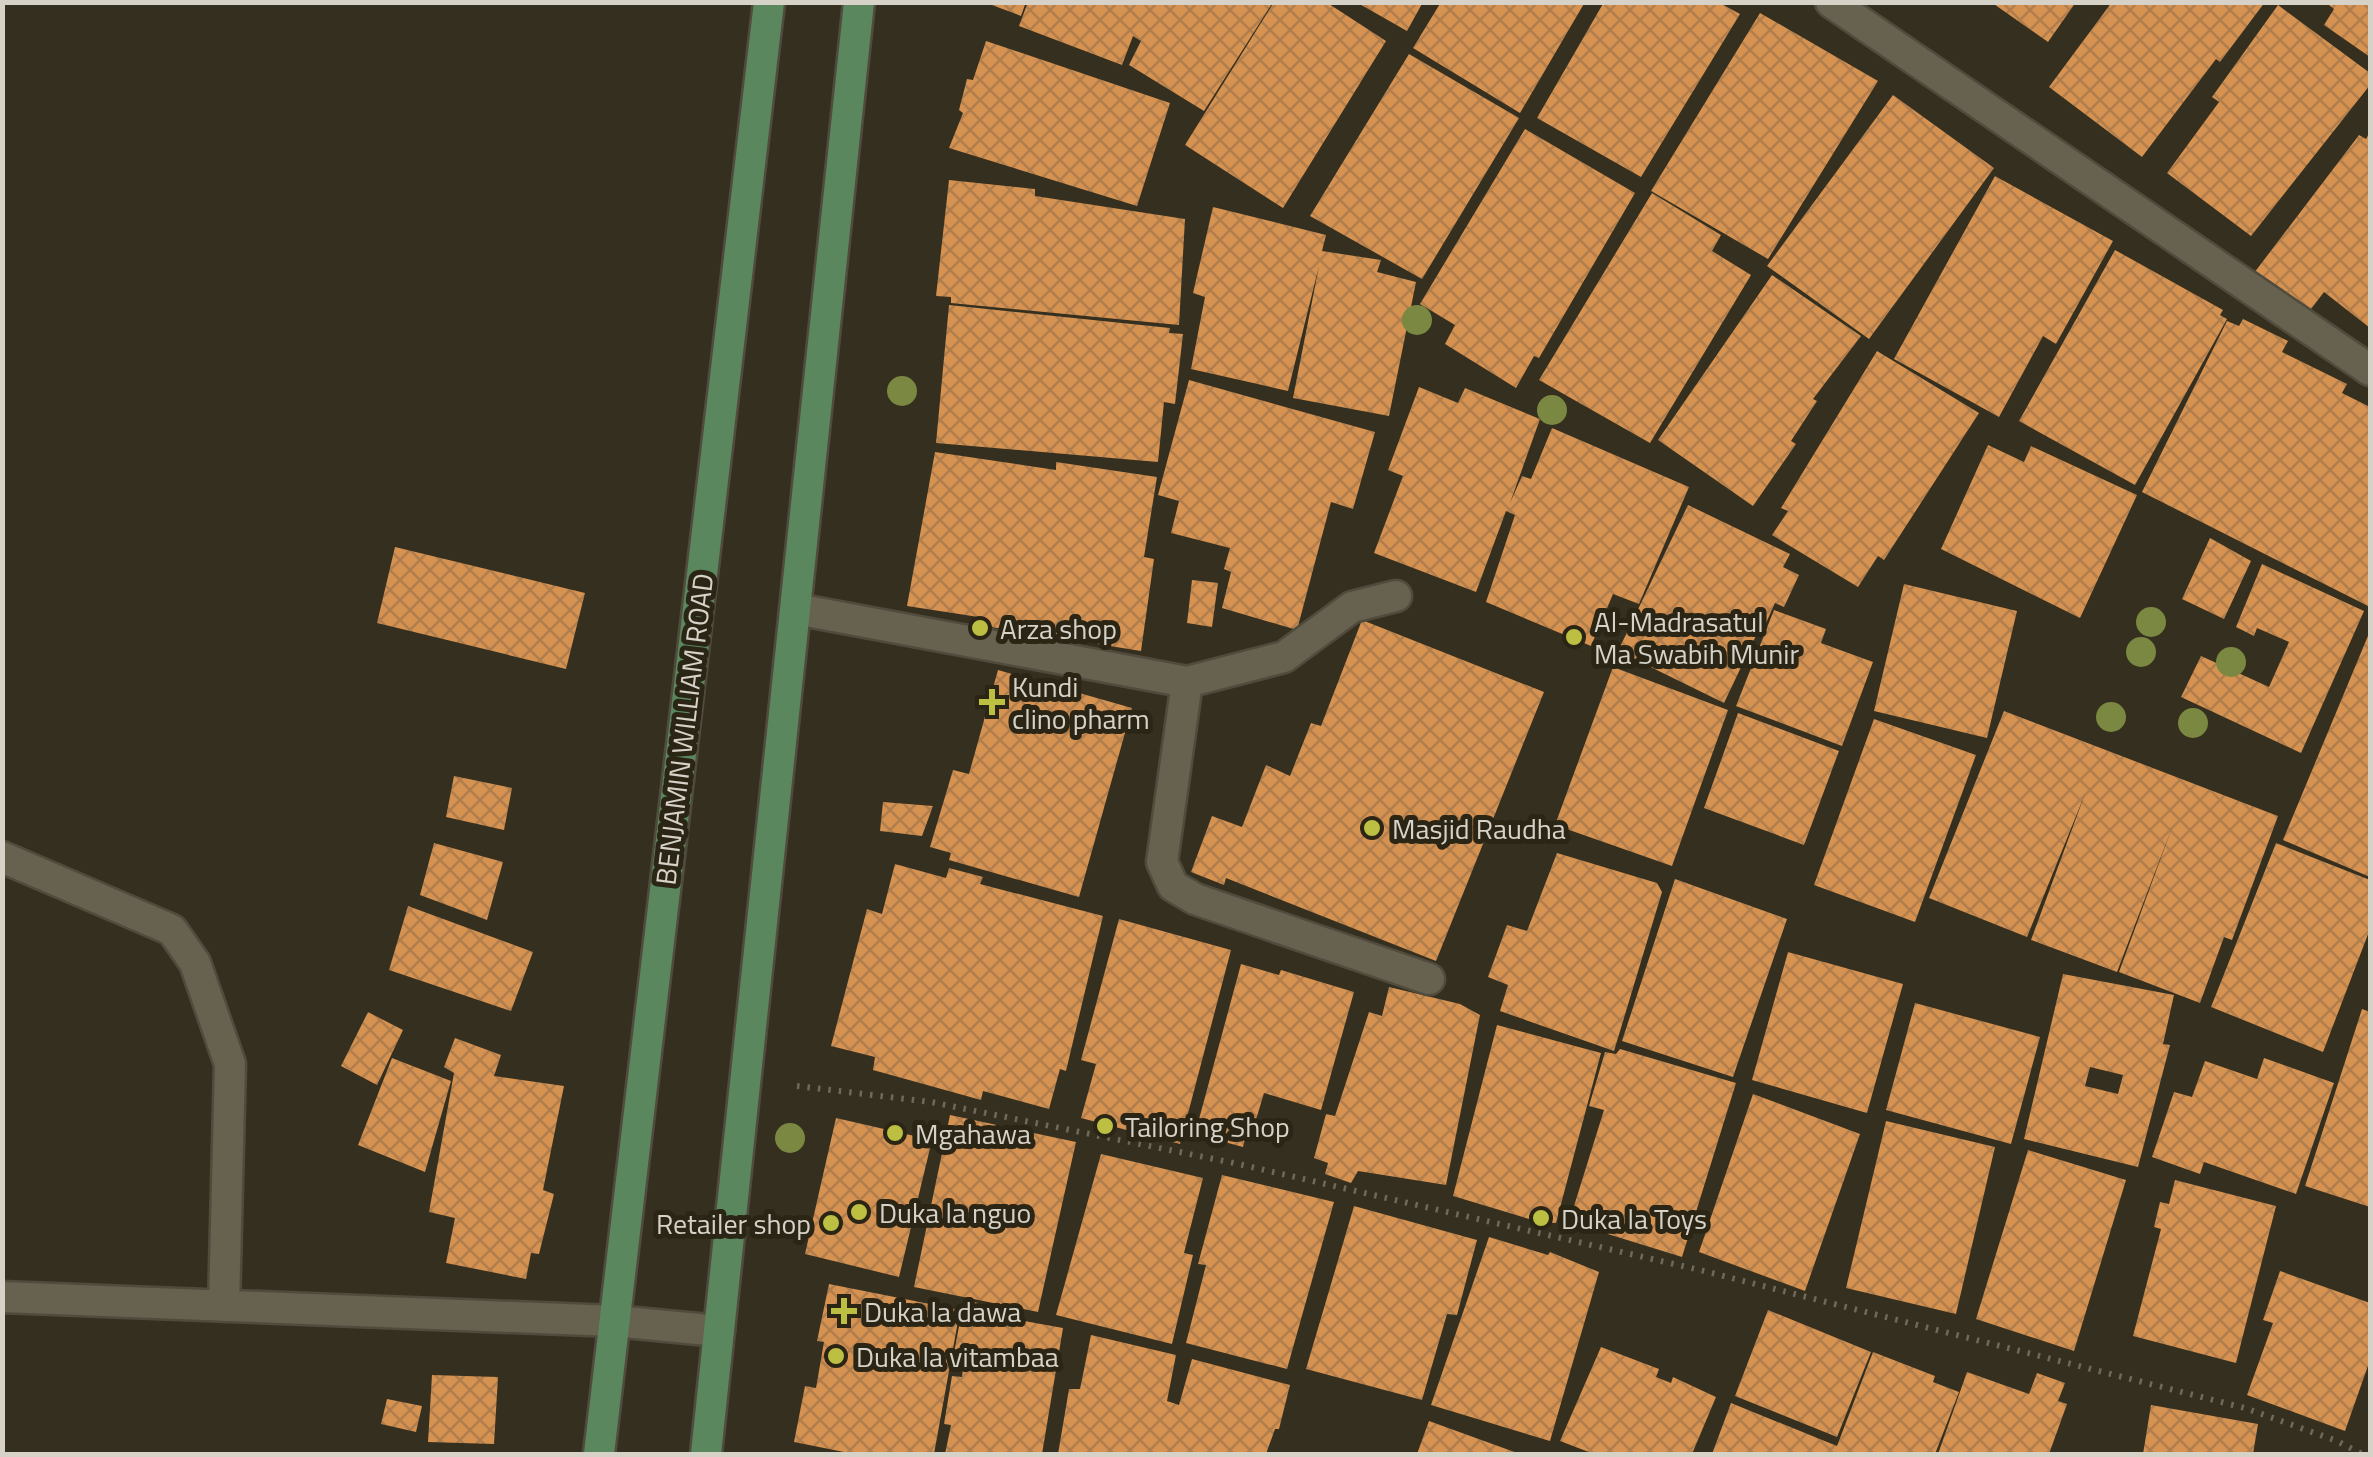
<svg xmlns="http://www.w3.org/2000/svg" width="2373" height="1457" font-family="'Titillium Web',sans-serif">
  <defs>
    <pattern id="building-cross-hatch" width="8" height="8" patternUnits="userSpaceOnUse" patternTransform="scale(2.5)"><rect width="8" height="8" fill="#d59251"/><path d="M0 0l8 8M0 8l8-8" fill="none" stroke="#b07d4c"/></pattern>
  </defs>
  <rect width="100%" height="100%" fill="#352f1f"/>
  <!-- building -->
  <path fill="url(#building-cross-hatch)" fill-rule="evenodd" d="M 984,2 L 1026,2 L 1021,16 Z
    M 1028,2 L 1273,2 L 1204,111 L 1129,65 L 1141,41 L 1133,36 L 1122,65 L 1019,26 Z
    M 1274,2 L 1326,2 L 1386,41 L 1283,208 L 1185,145 Z
    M 1356,2 L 1423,2 L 1407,31 Z
    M 1441,2 L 1585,2 L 1520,113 L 1413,48 Z
    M 1604,2 L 1718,2 L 1740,14 L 1641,177 L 1537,118 Z
    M 1991,2 L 2076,2 L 2048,42 Z
    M 2112,2 L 2265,2 L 2220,62 L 2216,59 L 2142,157 L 2049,87 Z
    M 2325,2 L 2370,2 L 2370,57 L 2324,25 L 2334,9 Z
    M 2278,5 L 2370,73 L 2370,85 L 2251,236 L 2167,173 L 2219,102 L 2212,97 Z
    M 1760,13 L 1878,81 L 1768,259 L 1651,191 Z
    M 986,41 L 1170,103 L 1137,206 L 949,148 L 963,113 L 959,110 L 967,79 L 973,80 Z
    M 1409,54 L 1519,118 L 1422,279 L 1310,216 Z
    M 1893,95 L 1994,168 L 1869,339 L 1767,266 Z
    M 1525,129 L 1635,193 L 1539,358 L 1534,356 L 1516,388 L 1445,344 L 1455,325 L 1420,304 Z
    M 2370,132 L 2370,328 L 2324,292 L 2308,313 L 2254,273 L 2359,135 L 2366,139 Z
    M 1995,176 L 2113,241 L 2056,344 L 2043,336 L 1999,417 L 1894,359 Z
    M 949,180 L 1035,189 L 1035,196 L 1185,219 L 1179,325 L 951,303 L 951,297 L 936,296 Z
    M 1652,193 L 1721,235 L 1712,251 L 1751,275 L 1650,443 L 1539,380 Z
    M 1213,207 L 1326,235 L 1322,251 L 1381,260 L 1377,272 L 1416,282 L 1389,416 L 1293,398 L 1319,266 L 1288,391 L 1191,369 L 1205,297 L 1193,293 Z
    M 2115,250 L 2223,310 L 2220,315 L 2227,319 L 2135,485 L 2019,421 Z
    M 1772,275 L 1861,336 L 1813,399 L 1817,401 L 1791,441 L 1796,444 L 1753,506 L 1658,440 Z
    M 949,305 L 1170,328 L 1169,333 L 1183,334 L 1175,404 L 1164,402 L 1158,462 L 936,443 Z
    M 2243,319 L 2288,341 L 2282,352 L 2347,384 L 2342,393 L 2370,407 L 2370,607 L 2142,492 L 2227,321 L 2239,326 Z
    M 1877,351 L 1979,413 L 1884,560 L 1878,556 L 1858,587 L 1772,535 L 1788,511 L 1781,508 Z
    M 1189,380 L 1375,432 L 1353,509 L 1331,502 L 1297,630 L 1222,608 L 1231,572 L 1224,569 L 1230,548 L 1171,533 L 1179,501 L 1158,495 Z
    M 1419,387 L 1458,403 L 1465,388 L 1540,419 L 1510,503 L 1522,476 L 1531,479 L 1552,428 L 1689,487 L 1639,604 L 1613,594 L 1591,646 L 1486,602 L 1515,515 L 1506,511 L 1476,592 L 1374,553 L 1403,476 L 1388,470 Z
    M 1988,445 L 2024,462 L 2031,446 L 2137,495 L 2080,618 L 1941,549 Z
    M 935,452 L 1056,470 L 1056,462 L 1157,477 L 1144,557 L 1154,559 L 1141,651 L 985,626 L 985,618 L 907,606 Z
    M 1688,505 L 1790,554 L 1783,567 L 1799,575 L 1784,607 L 1775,603 L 1766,623 L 1763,621 L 1724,703 L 1618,651 Z
    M 2210,538 L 2251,561 L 2224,619 L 2182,599 Z
    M 395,547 L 585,593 L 566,669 L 377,623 Z
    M 2262,564 L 2364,611 L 2301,753 L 2181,697 L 2201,656 L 2269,687 L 2289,642 L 2257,628 L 2254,636 L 2236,627 Z
    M 1192,580 L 1218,583 L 1212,627 L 1187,623 Z
    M 1904,584 L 2017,611 L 1987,738 L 1874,711 Z
    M 1774,610 L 1826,629 L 1821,643 L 1873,662 L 1842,746 L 1736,706 Z
    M 1362,620 L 1544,692 L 1436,961 L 1226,878 L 1224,885 L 1191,872 L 1212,816 L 1242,827 L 1266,765 L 1290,776 L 1311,723 L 1321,726 Z
    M 2370,631 L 2370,877 L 2283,840 Z
    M 1613,667 L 1728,710 L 1672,866 L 1555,825 Z
    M 998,670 L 1132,708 L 1079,897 L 949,860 L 951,853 L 930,847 L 953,770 L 969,774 Z
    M 2004,711 L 2278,816 L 2232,940 L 2224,937 L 2200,1003 L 2119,972 L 2173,825 L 2117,972 L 2031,940 L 2085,794 L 2027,937 L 1929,898 Z
    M 1738,713 L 1839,751 L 1804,845 L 1704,808 Z
    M 1874,719 L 1976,755 L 1915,922 L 1814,885 Z
    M 454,776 L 512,788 L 504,830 L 446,817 Z
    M 883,802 L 933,806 L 922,836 L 880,831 Z
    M 434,843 L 503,862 L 487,920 L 420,895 Z
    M 2276,843 L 2370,880 L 2370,929 L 2323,1052 L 2211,1007 Z
    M 1557,853 L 1657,883 L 1662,892 L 1614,1051 L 1500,1011 L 1508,985 L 1488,977 L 1507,925 L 1527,931 Z
    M 895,864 L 946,878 L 949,868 L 983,877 L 980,884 L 1103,916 L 1066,1071 L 1060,1069 L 1049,1109 L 983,1091 L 981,1100 L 873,1070 L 875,1057 L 831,1046 L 867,909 L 882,914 Z
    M 1675,879 L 1787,919 L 1733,1077 L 1622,1041 Z
    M 408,906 L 533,952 L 511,1011 L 389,970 Z
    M 1119,919 L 1231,950 L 1180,1144 L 1081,1118 L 1096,1064 L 1081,1060 Z
    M 1788,952 L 1903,984 L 1867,1113 L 1752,1080 Z
    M 1241,964 L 1279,975 L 1281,970 L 1354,992 L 1321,1110 L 1264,1093 L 1252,1133 L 1247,1131 L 1243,1147 L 1195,1134 Z
    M 2063,974 L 2174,995 L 2163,1044 L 2170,1045 L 2138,1167 L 2024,1139 ZM 2090,1067 L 2123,1075 L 2118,1094 L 2085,1086 Z
    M 1389,987 L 1460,1004 L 1480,1015 L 1446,1185 L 1358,1171 L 1351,1183 L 1325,1174 L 1328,1163 L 1314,1158 L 1326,1114 L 1335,1116 L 1369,1012 L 1382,1016 Z
    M 1915,1003 L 2040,1037 L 2011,1144 L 1886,1110 Z
    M 2362,1009 L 2370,1012 L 2370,1207 L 2305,1186 Z
    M 368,1012 L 403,1030 L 377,1085 L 341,1066 Z
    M 1497,1025 L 1601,1053 L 1556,1223 L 1539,1222 L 1453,1196 Z
    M 455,1038 L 501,1055 L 494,1076 L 564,1086 L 543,1190 L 554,1194 L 539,1254 L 531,1253 L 526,1279 L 446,1263 L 455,1218 L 429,1212 L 454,1073 L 444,1067 Z
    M 1620,1049 L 1736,1083 L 1682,1257 L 1569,1222 L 1604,1110 L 1589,1106 L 1605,1052 L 1616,1054 Z
    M 392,1058 L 451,1081 L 425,1172 L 358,1145 Z
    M 2264,1058 L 2334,1083 L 2296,1194 L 2204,1162 L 2200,1174 L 2152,1157 L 2174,1092 L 2192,1097 L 2205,1061 L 2257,1079 Z
    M 1753,1094 L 1860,1134 L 1805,1291 L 1699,1252 Z
    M 950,1115 L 1076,1142 L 1038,1312 L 914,1287 Z
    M 836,1118 L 932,1140 L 899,1277 L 805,1254 Z
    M 1886,1121 L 1995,1147 L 1956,1314 L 1846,1288 Z
    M 2028,1150 L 2126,1180 L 2074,1351 L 1976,1319 Z
    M 1101,1154 L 1203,1178 L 1184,1253 L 1193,1255 L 1172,1344 L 1056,1315 Z
    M 1222,1175 L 1334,1202 L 1287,1369 L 1186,1343 L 1206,1265 L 1198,1264 Z
    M 2175,1180 L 2276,1206 L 2236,1363 L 2133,1336 L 2161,1229 L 2154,1227 L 2160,1202 L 2169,1204 Z
    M 1354,1206 L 1477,1240 L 1457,1315 L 1447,1314 L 1422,1400 L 1306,1369 Z
    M 1489,1237 L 1548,1255 L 1550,1252 L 1599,1272 L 1550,1441 L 1431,1405 Z
    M 2280,1271 L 2370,1303 L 2370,1360 L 2345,1431 L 2247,1395 L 2273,1323 L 2263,1320 Z
    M 829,1284 L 960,1310 L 934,1454 L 854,1454 L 794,1442 L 805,1386 L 816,1388 L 824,1342 L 817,1341 Z
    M 964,1300 L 983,1304 L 981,1313 L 1063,1328 L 1042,1454 L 945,1454 L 951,1425 L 944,1424 L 952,1376 L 962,1377 L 964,1359 L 953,1358 Z
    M 1768,1310 L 1871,1352 L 1837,1437 L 1735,1396 Z
    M 1091,1335 L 1176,1355 L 1167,1401 L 1179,1405 L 1192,1359 L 1290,1385 L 1279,1429 L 1275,1429 L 1266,1454 L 1058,1454 L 1069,1389 L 1080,1389 Z
    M 1601,1347 L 1659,1369 L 1656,1377 L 1671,1383 L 1673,1377 L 1716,1397 L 1692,1454 L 1594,1454 L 1560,1441 Z
    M 1873,1352 L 1935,1376 L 1933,1382 L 1959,1392 L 1935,1454 L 1712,1454 L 1731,1403 L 1837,1446 Z
    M 1967,1372 L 2029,1394 L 2037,1373 L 2065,1383 L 2058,1401 L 2067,1404 L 2049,1454 L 1938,1454 Z
    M 432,1375 L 498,1377 L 494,1444 L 428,1442 Z
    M 387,1399 L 422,1406 L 416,1432 L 381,1424 Z
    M 2151,1405 L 2258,1424 L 2253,1454 L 2143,1454 Z
    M 1429,1421 L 1520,1454 L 1417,1454 Z"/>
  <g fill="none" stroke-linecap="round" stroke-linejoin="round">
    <!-- minor casing -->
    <g stroke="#514b3e" stroke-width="35">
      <path id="minor" d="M 1831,2 L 2370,370
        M 796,609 L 1187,682 L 1284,657 L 1352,607 L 1396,596
        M 1187,682 L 1162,862 L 1173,886 L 1195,899 L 1429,979
        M 2,857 L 172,930 L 195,963 L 230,1064 L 224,1306
        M 2,1297 L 614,1321 L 719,1331"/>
    </g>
    <!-- major casing -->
    <g stroke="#514b3e" stroke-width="35">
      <path id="major" d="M 599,1454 L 769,2
        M 706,1454 L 859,2"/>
    </g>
    <!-- path -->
    <path stroke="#6e695b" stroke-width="6" stroke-dasharray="2.5 8" stroke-linecap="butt" d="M 797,1086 L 931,1102 L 1234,1163 L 1700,1270 L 2245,1408 L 2337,1441 L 2362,1454"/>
    <!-- minor -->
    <use href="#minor" stroke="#67614f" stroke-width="30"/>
    <!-- major -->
    <use href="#major" stroke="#5a875d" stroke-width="30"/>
  </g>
  <!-- trees -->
  <g fill="#7a8841">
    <circle cx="1417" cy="320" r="15"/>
    <circle cx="902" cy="391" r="15"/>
    <circle cx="1552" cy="410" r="15"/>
    <circle cx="2151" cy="622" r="15"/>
    <circle cx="2141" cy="652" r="15"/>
    <circle cx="2231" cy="662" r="15"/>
    <circle cx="2111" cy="717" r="15"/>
    <circle cx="2193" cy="723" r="15"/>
    <circle cx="790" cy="1138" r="15"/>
  </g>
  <!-- markers -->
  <g fill="#bdbf43" stroke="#2b2515" stroke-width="4">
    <circle cx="980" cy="628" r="10"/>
    <circle cx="1574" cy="637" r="10"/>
    <path d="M987 687h10v10h10v10h-10v10h-10v-10h-10v-10h10z"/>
    <circle cx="1372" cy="828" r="10"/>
    <circle cx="1105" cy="1126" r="10"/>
    <circle cx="895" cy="1133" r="10"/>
    <circle cx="859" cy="1212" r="10"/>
    <circle cx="1541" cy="1218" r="10"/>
    <circle cx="831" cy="1223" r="10"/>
    <path d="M839 1296h10v10h10v10h-10v10h-10v-10h-10v-10h10z"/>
    <circle cx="836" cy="1356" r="10"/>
  </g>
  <g text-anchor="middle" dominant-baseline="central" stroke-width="10" stroke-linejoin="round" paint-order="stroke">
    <!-- poi labels -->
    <g font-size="28" fill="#d6d2c8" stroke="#2b2515" text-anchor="start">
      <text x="1594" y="621">Al-Madrasatul<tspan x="1594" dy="32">Ma Swabih Munir</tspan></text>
      <text x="1000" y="628">Arza shop</text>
      <text x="1012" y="686">Kundi<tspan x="1012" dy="32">clino pharm</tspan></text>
      <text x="1392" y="828">Masjid Raudha</text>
      <text x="1125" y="1126">Tailoring Shop</text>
      <text x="915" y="1133">Mgahawa</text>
      <text x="879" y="1212">Duka la nguo</text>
      <text x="1561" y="1218">Duka la Toys</text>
      <text x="811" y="1223" text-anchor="end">Retailer shop</text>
      <text x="864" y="1311">Duka la dawa</text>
      <text x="856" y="1356">Duka la vitambaa</text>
    </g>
    <!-- street labels -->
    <g font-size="28" fill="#d6d2c8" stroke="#2b2515">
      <text transform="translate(684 729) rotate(-83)">BENJAMIN WILLIAM ROAD</text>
    </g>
  </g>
  <!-- border -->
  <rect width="2373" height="1457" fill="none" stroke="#d6d2c8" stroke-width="10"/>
</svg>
